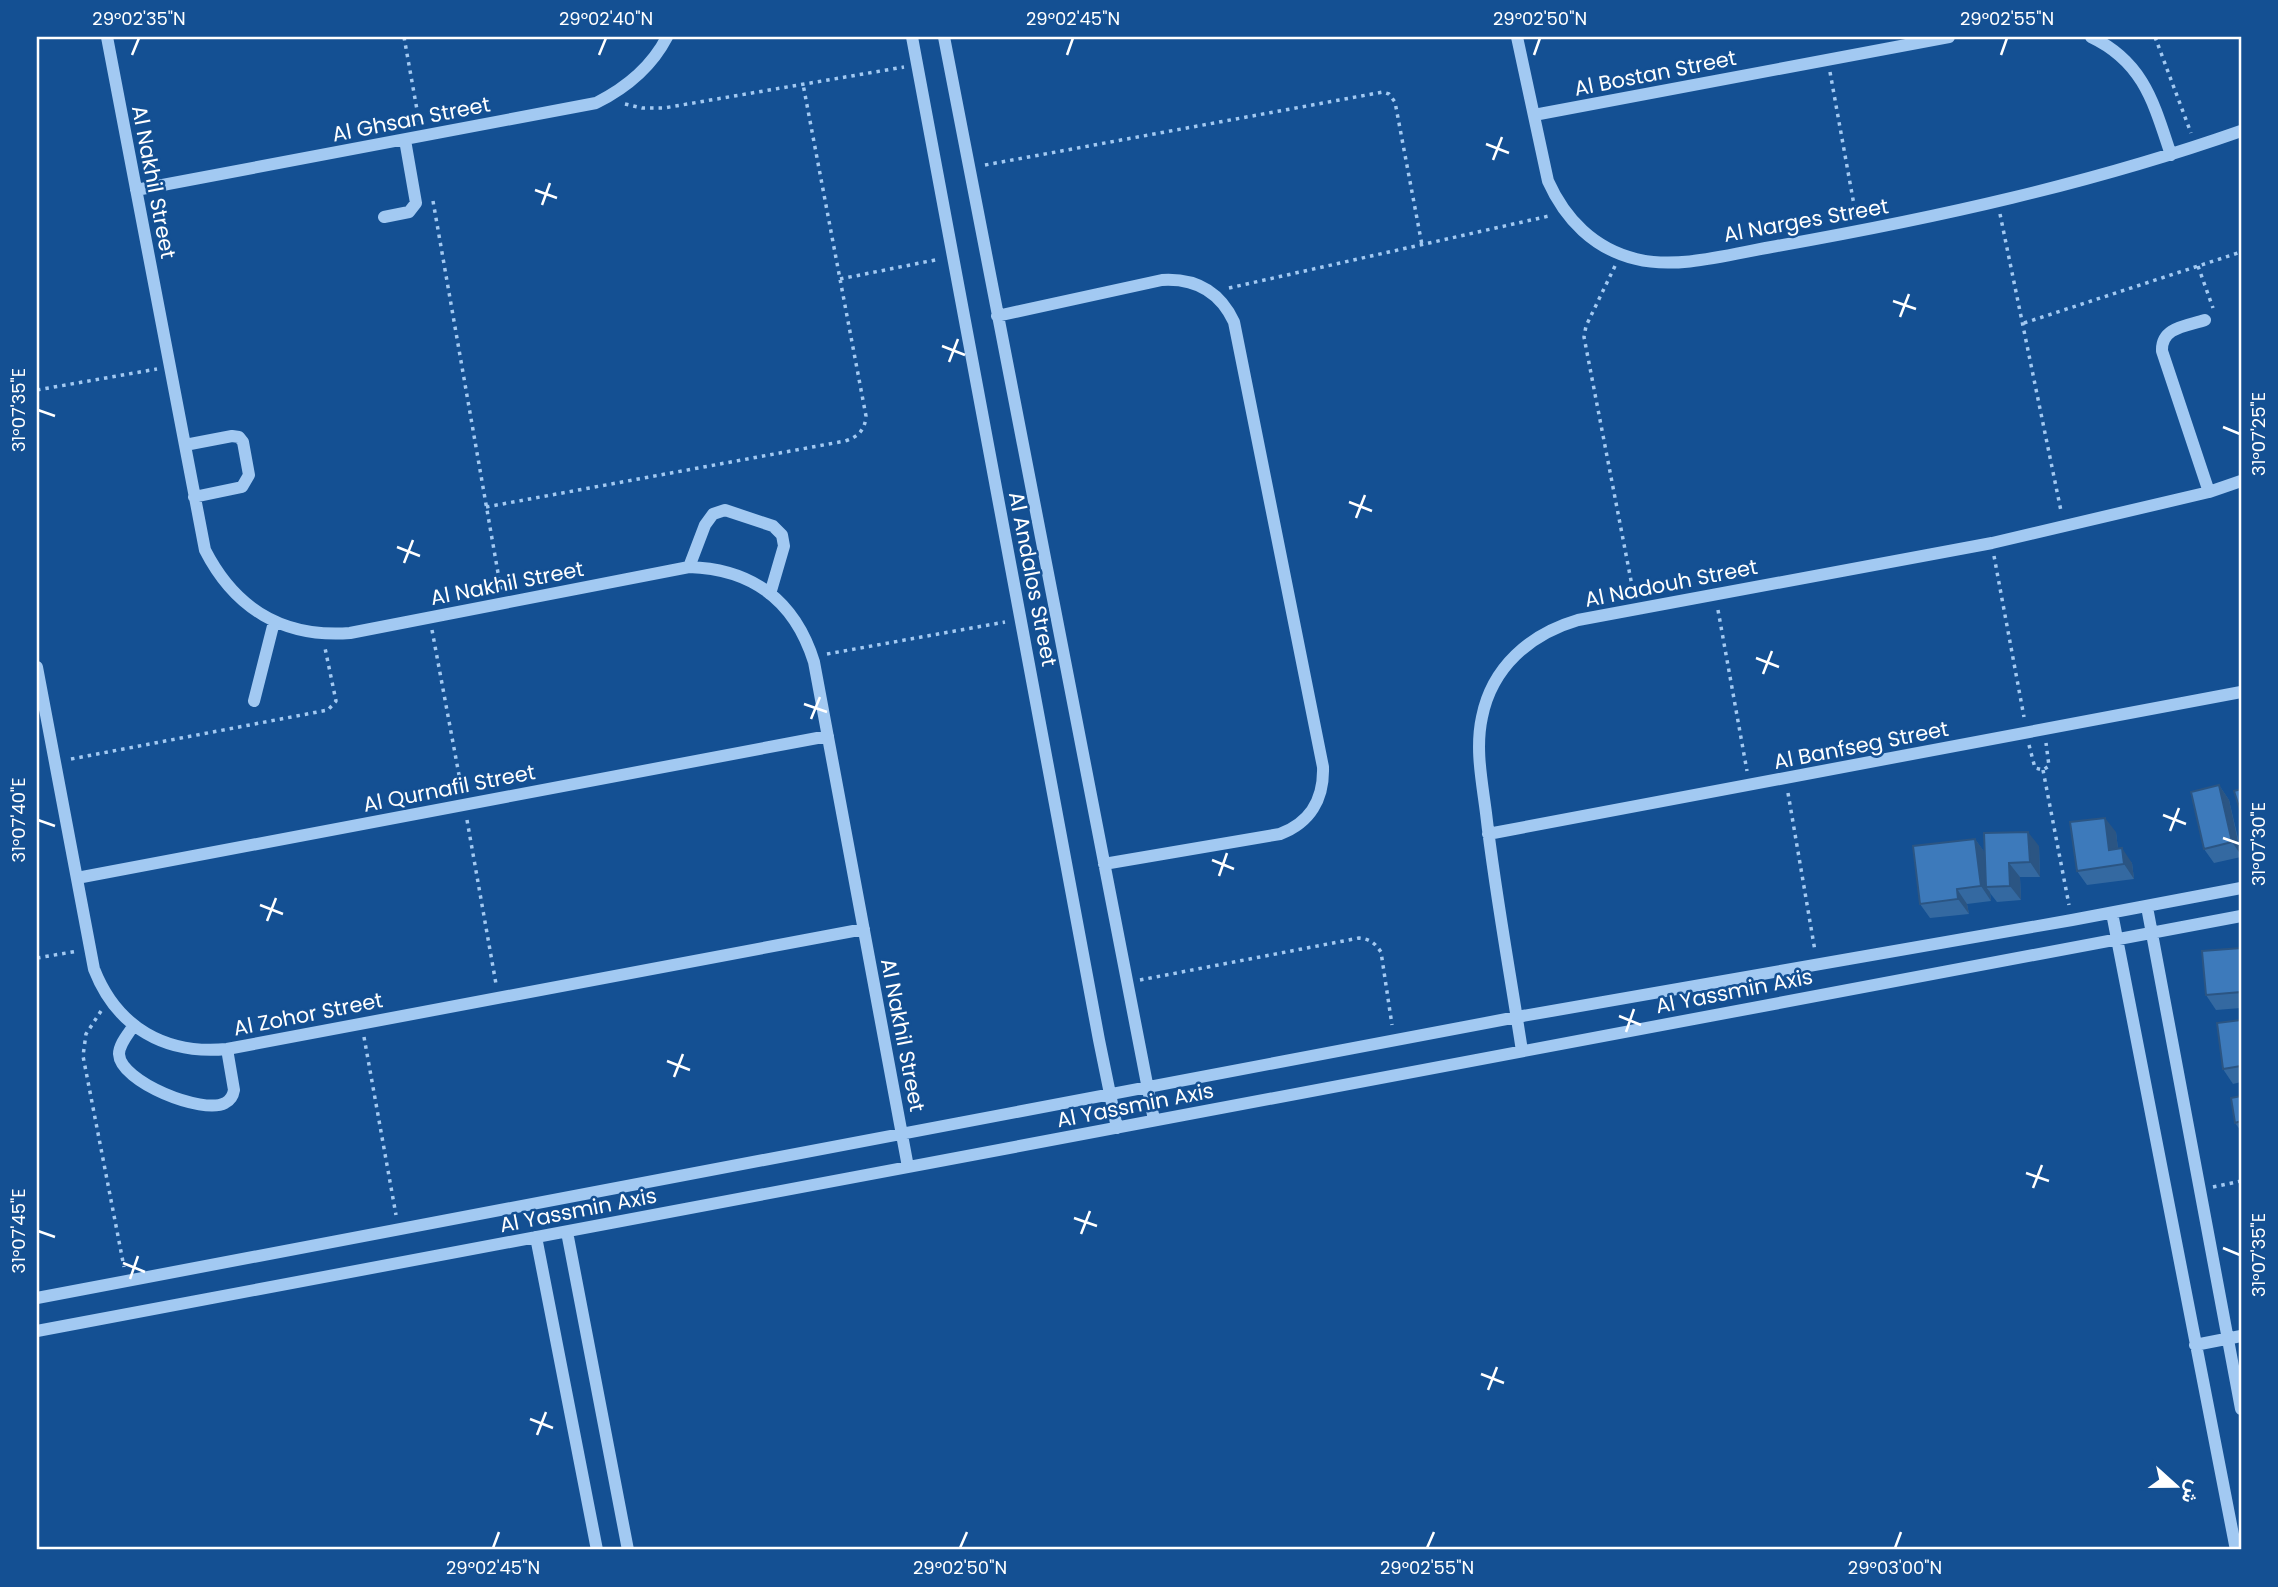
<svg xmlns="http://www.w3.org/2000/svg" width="2278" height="1587" font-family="Poppins,Vazirmatn,sans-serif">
  <rect width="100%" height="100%" fill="#145093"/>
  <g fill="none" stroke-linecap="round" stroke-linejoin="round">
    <!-- path -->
    <path stroke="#a2c9f2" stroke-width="3.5" stroke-dasharray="3.5 5" stroke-linecap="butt" d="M 404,37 L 419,121
      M 2155,37 L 2191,133
      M 1830,72 L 1856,216
      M 625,104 L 642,108 L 664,108 L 904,67
      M 985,165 L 1383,92 L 1389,94 L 1395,102 L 1422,245
      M 433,201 L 501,590
      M 2000,214 L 2061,511
      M 1615,266 L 1586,326 L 1584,337 L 1634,596
      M 2198,266 L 2213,308
      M 840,279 L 940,259
      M 1229,288 L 1549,216
      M 2024,323 L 2241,252
      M 37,390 L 157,369
      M 486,507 L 845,441 C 858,437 865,430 866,416 L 803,84
      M 1994,556 L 2024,717
      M 1718,610 L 1747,771
      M 432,630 L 462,791
      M 827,654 L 1005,622
      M 2029,745 L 2035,768 L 2043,770 L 2049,766 L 2046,743
      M 71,759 L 328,710 L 336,701 L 325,648
      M 2043,770 L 2069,905
      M 1788,793 L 1815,951
      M 467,820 L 496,984
      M 37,958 L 78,951
      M 1140,980 L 1359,938 C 1370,939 1375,943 1381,952 L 1392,1025
      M 101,1011 L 86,1034 L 83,1056 L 124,1267
      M 364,1037 L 396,1215
      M 2213,1187 L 2241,1181"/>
    <!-- minor -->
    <path stroke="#a2c9f2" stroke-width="12" d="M 107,37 L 205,550 C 235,609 284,638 350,633 L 689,567 C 753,569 795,601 814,662 L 908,1167
      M 912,37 L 1099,1040 L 1117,1128
      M 944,37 L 1154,1120
      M 1517,37 L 1548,181 C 1565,219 1594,249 1636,259 C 1679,270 1734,253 1777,246 C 1935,218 2090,184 2241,131
      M 2091,37 C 2144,62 2154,104 2171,155
      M 1534,115 L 1949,37
      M 136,190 L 596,103 C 626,88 652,66 667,37
      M 384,217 L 409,212 L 416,203 L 405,140
      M 997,316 L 1162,280 C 1196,278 1220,292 1234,322 L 1323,767 C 1324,799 1310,823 1280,834 L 1104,864
      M 2205,320 C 2187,326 2161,327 2162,351 L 2209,492
      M 185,445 L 232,436 L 239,437 L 243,442 L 249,475 L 242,487 L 194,497
      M 689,567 L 705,525 L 713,514 L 725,510 L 773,526 L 782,535 L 784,546 L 770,594
      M 37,667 L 94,969 C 117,1028 166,1055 227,1049 L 864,929
      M 254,701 L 274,622
      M 1488,834 L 2241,692
      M 77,878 L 828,736
      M 2147,907 L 2241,1409
      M 2112,913 L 2236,1550
      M 134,1025 C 129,1033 119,1044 119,1054 C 120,1082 203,1115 225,1103 C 231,1100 233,1096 234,1090 L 227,1049
      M 1522,1051 C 1510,972 1495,892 1486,813 C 1482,781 1475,749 1482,717 C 1492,667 1530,634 1578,620 L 1992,543 L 2209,492 L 2241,481
      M 567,1232 L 628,1550
      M 536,1237 L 597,1550
      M 37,1298 L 1517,1017 L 2072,920 L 2241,888
      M 37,1331 L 2241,916
      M 2195,1345 L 2241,1336"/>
  </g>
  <!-- wall -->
  <path fill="#3469a1" d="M 2219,785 L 2229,800 L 2241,851 L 2241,857 L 2214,863 L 2204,849 Z
    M 2116,832 L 2118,849 L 2132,863 L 2134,879 L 2087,885 L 2077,871 Z
    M 1975,839 L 1985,853 L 2039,846 L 2040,877 L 2020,877 L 2021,900 L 1997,902 L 1990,893 L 1991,901 L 1967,904 L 1969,914 L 1930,918 L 1920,904 Z
    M 2241,948 L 2241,1008 L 2216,1010 L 2206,995 Z
    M 2241,1020 L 2241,1082 L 2233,1084 L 2223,1069 Z
    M 2241,1096 L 2241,1131 L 2235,1123 Z"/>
  <!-- shaded-wall -->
  <path fill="#2b5583" d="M 2219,785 L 2229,800 L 2241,855 L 2232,842 Z
    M 2105,818 L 2116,832 L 2120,865 L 2109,850 Z
    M 2028,832 L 2039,846 L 2040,877 L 2030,862 Z
    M 1975,839 L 1986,854 L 1986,887 L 1990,892 L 1991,901 L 1981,886 Z
    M 2122,848 L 2132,863 L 2134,879 L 2124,864 Z
    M 2009,863 L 2020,877 L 2021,900 L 2010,886 Z
    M 1957,889 L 1967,904 L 1969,914 L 1958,899 Z"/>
  <!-- building -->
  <path fill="#3d7abb" stroke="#2b5583" stroke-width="2" d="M 2219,785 L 2232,842 L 2204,849 L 2191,792 Z
    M 2241,789 L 2241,813 L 2234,791 Z
    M 2105,818 L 2109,850 L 2122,848 L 2124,864 L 2077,871 L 2070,822 Z
    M 2028,832 L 2030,862 L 2009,863 L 2010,886 L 1986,887 L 1984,833 Z
    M 1975,839 L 1981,886 L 1957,889 L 1958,899 L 1920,904 L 1913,846 Z
    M 2241,948 L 2241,992 L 2206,995 L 2202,951 Z
    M 2241,1020 L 2241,1066 L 2223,1069 L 2217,1023 Z
    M 2241,1096 L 2241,1121 L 2235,1123 L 2231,1098 Z"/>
  <!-- ticks -->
  <path fill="none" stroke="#fff" stroke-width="2.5" d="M 132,55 L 139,38M 599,55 L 606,38M 1067,55 L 1073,38M 1534,55 L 1540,38M 2001,55 L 2007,38M 1486,144 L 1509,153M 1493,160 L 1502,137M 535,190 L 557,198M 542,205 L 550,183M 1893,301 L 1916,309M 1900,317 L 1909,294M 942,346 L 965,355M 949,362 L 958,339M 38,410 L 55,416M 2223,427 L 2240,434M 1349,502 L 1372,511M 1356,518 L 1365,495M 397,547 L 420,556M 404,563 L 413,540M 1756,658 L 1779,667M 1763,674 L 1772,651M 804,704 L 827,712M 811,719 L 820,697M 2163,815 L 2186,824M 38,820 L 55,826M 2170,831 L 2179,808M 2223,838 L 2240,844M 1212,860 L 1234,869M 1219,876 L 1227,853M 260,905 L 283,914M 267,921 L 276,898M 1619,1016 L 1641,1025M 1626,1032 L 1634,1009M 667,1061 L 690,1070M 674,1077 L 683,1054M 2026,1173 L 2049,1181M 2033,1188 L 2042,1165M 1074,1218 L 1097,1226M 38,1231 L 55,1237M 1081,1234 L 1090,1211M 2223,1248 L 2240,1255M 123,1263 L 145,1272M 130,1279 L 138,1256M 1481,1374 L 1504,1383M 1488,1390 L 1497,1367M 530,1419 L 553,1428M 537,1435 L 546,1412M 493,1548 L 499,1532M 960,1548 L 967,1532M 1427,1548 L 1434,1532M 1895,1548 L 1901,1532"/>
  <g text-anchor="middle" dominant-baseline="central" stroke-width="5" stroke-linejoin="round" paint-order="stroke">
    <!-- street labels -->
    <g font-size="21" fill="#fff" stroke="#145093">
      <text transform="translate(1655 73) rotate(-11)">Al Bostan Street</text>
      <text transform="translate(411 119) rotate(-11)">Al Ghsan Street</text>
      <text transform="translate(154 182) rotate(79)">Al Nakhil Street</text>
      <text transform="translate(1806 220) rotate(-10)">Al Narges Street</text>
      <text transform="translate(1033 579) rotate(79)">Al Andalos Street</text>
      <text transform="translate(507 583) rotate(-11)">Al Nakhil Street</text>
      <text transform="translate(1671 583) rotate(-11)">Al Nadouh Street</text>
      <text transform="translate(1861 745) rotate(-11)">Al Banfseg Street</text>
      <text transform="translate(449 788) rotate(-11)">Al Qurnafil Street</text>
      <text transform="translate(1734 991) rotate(-11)">Al Yassmin Axis</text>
      <text transform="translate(308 1014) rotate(-11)">Al Zohor Street</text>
      <text transform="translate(903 1035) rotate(79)">Al Nakhil Street</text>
      <text transform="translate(1135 1105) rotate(-11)">Al Yassmin Axis</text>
      <text transform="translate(578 1210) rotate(-11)">Al Yassmin Axis</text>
    </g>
  </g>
  <!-- border -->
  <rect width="2278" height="1587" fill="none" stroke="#145093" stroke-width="77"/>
  <!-- north arrow -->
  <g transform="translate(2176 1486) rotate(111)" stroke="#145093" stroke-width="5" paint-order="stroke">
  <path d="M0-5L12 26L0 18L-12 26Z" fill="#ffffff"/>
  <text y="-10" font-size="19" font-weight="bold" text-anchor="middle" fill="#ffffff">ش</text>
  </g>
  <rect x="38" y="38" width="2202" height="1510" fill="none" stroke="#fff" stroke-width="2.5"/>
  <g font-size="18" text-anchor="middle" fill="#fff">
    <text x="139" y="25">29°02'35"N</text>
    <text x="606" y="25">29°02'40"N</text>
    <text x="1073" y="25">29°02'45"N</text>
    <text x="1540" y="25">29°02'50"N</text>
    <text x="2007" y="25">29°02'55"N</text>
    <text transform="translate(19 410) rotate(-90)" y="6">31°07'35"E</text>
    <text transform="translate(2259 434) rotate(-90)" y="6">31°07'25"E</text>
    <text transform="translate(19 820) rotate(-90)" y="6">31°07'40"E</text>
    <text transform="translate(2259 844) rotate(-90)" y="6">31°07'30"E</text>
    <text transform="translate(19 1231) rotate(-90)" y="6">31°07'45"E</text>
    <text transform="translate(2259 1255) rotate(-90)" y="6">31°07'35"E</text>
    <text x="493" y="1574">29°02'45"N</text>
    <text x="960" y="1574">29°02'50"N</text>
    <text x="1427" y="1574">29°02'55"N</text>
    <text x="1895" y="1574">29°03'00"N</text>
  </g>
</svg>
